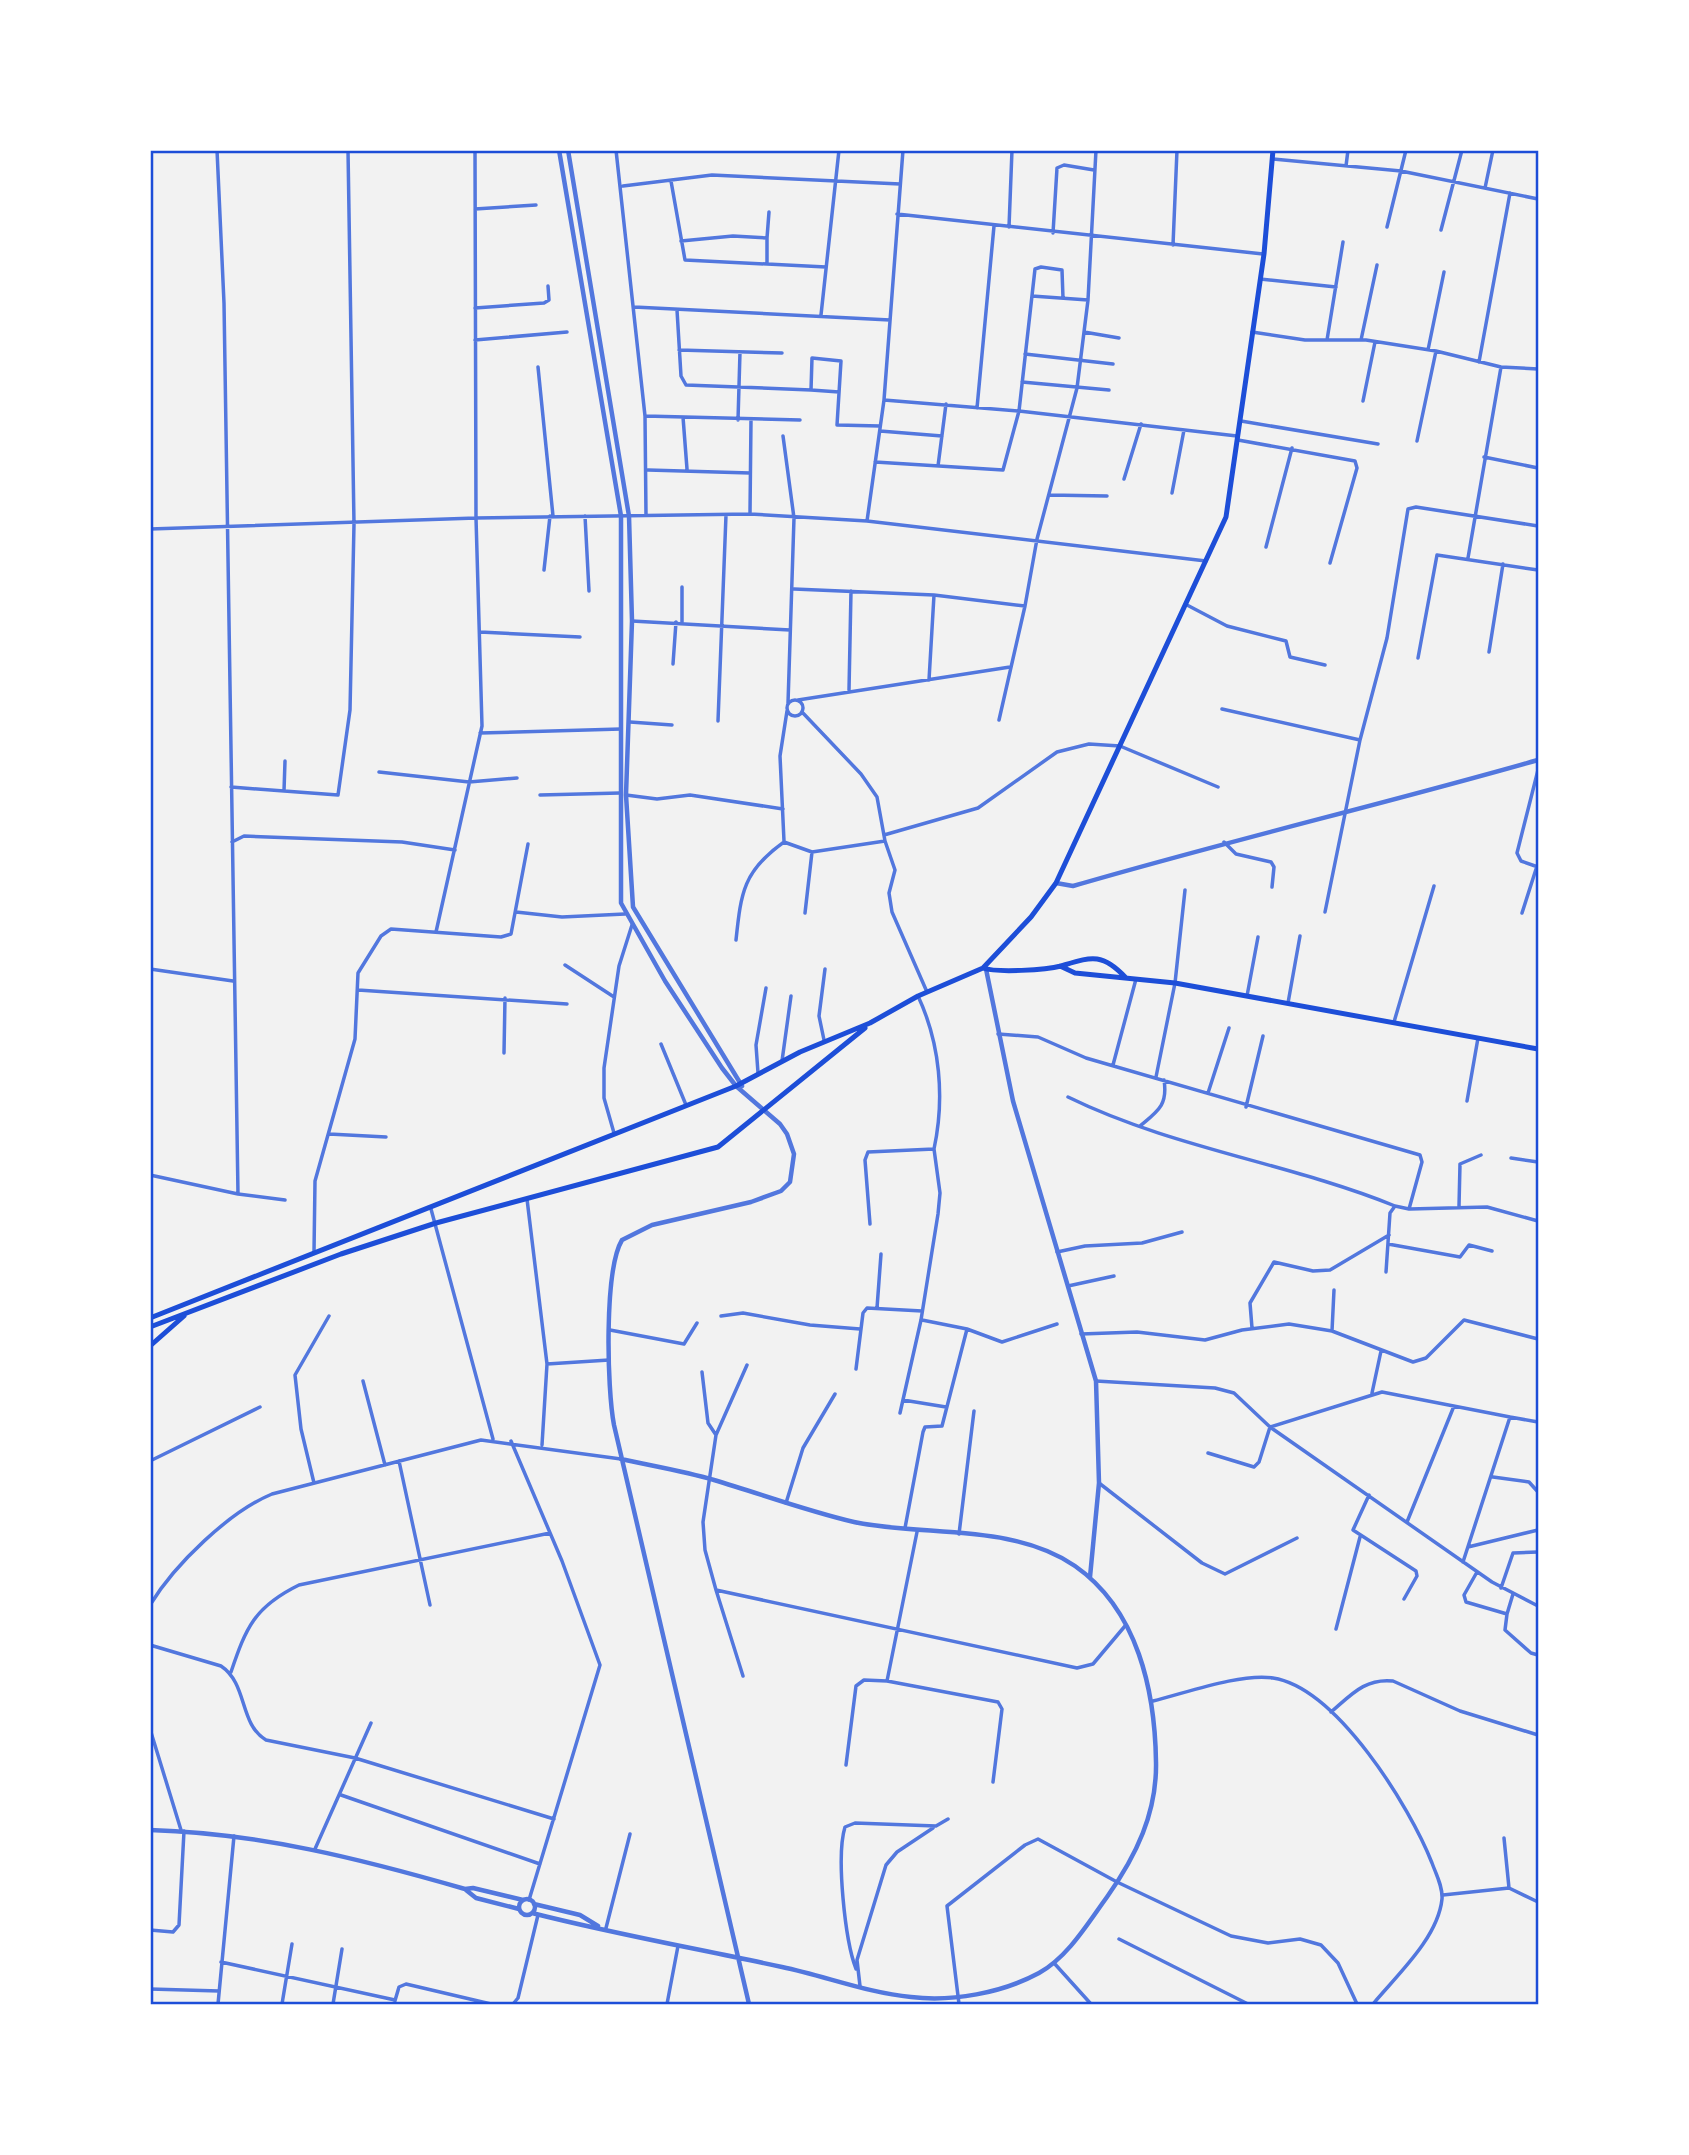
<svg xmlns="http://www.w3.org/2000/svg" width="1689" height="2155" font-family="Roboto,sans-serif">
  <rect width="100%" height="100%" fill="#f2f2f2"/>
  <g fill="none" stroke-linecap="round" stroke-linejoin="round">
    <!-- minor -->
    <path stroke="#5277de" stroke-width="3.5" d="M 217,150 L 224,303 L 238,1194
      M 616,150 L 645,416 L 646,515
      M 1273,159 L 1401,171 L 1538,199
      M 1346,166 L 1348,150
      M 671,181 L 685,260 L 826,267
      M 623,186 L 712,175 L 900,184
      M 1485,188 L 1493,150
      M 475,209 L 536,205
      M 897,214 L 1263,254
      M 1009,227 L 1012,150
      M 1387,227 L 1406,150
      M 1441,230 L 1462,150
      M 1053,233 L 1057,168 L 1064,165 L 1094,170
      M 767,238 L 769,212
      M 681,241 L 733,236 L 767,238 L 767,264
      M 1173,245 L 1177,150
      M 1260,279 L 1336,287
      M 1032,296 L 1088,300
      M 634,307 L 890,320
      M 475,308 L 544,303 L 549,300 L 548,286
      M 677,310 L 681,376 L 686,385 L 811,390
      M 821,315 L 839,150
      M 1084,332 L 1119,338
      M 1252,332 L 1305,340 L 1366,340 L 1436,351 L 1501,367 L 1538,369
      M 475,340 L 567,332
      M 1327,340 L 1343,242
      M 1361,340 L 1377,265
      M 679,350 L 782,353
      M 1428,350 L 1444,272
      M 1025,354 L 1113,364
      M 1479,362 L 1510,193
      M 538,367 L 553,516
      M 1022,382 L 1109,390
      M 839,392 L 811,390 L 812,358 L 841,361 L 837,425 L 880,426
      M 884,400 L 1019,411 L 1237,436
      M 1363,401 L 1375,342
      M 977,408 L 994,226
      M 645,416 L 800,420
      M 683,417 L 687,469
      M 738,420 L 740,352
      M 1241,421 L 1378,444
      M 880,431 L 942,436
      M 783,436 L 794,518 L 788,703
      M 1238,440 L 1355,461 L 1357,468 L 1330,563
      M 1417,441 L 1436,351
      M 1484,457 L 1538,468
      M 875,462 L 1003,470 L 1019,411 L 1035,269 L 1041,267 L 1062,270 L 1063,298
      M 938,466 L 946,404
      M 648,470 L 750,473
      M 1124,479 L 1141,424
      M 1172,493 L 1184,430
      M 1049,495 L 1107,496
      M 750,514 L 751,420
      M 585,516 L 589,591
      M 867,521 L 884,400 L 903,150
      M 150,529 L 476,518 L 750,514 L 867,521 L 1206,561
      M 1266,547 L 1292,448
      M 1468,558 L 1501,367
      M 544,570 L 550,516
      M 794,589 L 934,595 L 1025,606
      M 1187,605 L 1227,626 L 1286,641 L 1290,657 L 1325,665
      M 632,621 L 790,630
      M 682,622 L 682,587
      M 480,632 L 580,637
      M 1489,652 L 1503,564
      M 1418,658 L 1437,555 L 1538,570
      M 673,664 L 676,622
      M 929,680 L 934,595
      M 849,690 L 851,591
      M787 708a8 8 0 1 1 16 0a8 8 0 1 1-16 0Z
      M 798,700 L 1010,667
      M 1222,709 L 1360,740
      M 802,712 L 861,774 L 877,797 L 885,841 L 895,870 L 889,893 L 892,912 L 927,992
      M 999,720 L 1025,606 L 1037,539 L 1077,388 L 1088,300 L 1096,150
      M 718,721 L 726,515
      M 630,722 L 672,725
      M 480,733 L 621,729
      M 1538,770 L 1517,853 L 1521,861 L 1538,867
      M 379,772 L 469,782 L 517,778
      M 231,787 L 284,791 L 285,761
      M 284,791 L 338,795 L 350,710 L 354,524 L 348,150
      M 540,795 L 620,793
      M 626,795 L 657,799 L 690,795 L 783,809
      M 884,835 L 978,808 L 1057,752 L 1089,744 L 1120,746 L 1218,787
      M 784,841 L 780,756 L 787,711
      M 232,842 L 244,836 L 402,842 L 455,850
      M 1224,842 L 1236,854 L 1271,862 L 1274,867 L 1272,887
      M 516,912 L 562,917 L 625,914
      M 1325,912 L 1360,740 L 1387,638 L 1408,509 L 1416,507 L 1538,526
      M 805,913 L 812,852
      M 1522,913 L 1537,866
      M 436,932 L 482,726 L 476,518 L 475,150
      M 736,940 C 741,893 743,871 784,842 L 812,852 L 885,841
      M 565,965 L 614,997
      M 150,969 L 233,981
      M 358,990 L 567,1004
      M 1247,996 L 1258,937
      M 1288,1003 L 1300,936
      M 1394,1022 L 1434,886
      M 998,1034 L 1038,1037 L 1086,1058 L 1420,1155 L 1422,1162 L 1409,1209 L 1395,1206 L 1390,1213 L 1386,1272
      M 824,1040 L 819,1016 L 825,969
      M 661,1044 L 686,1105
      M 504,1053 L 505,998
      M 782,1061 L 791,996
      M 1113,1065 L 1136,979
      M 758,1073 L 756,1045 L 766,988
      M 1156,1077 L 1175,983 L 1185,890
      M 1208,1093 L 1229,1028
      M 1068,1097 C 1172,1148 1289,1163 1395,1206
      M 1467,1101 L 1478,1038
      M 1246,1107 L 1263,1036
      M 1140,1126 C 1158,1111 1168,1105 1164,1080
      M 614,1133 L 604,1098 L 604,1068 L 619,966 L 632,925
      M 329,1134 L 386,1137
      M 1511,1158 L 1538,1162
      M 150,1175 L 238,1194 L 285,1200
      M 527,1199 L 547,1364 L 609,1360
      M 1459,1206 L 1460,1164 L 1481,1155
      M 431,1209 L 493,1439
      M 1410,1209 L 1487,1207 L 1538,1221
      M 870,1224 L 865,1160 L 868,1152 L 934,1149 C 945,1098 940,1043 918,996
      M 1388,1244 L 1460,1257 L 1469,1245 L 1492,1251
      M 314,1252 L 315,1181 L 355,1039 L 358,973 L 381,936 L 391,929 L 501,937 L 511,934 L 528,844
      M 1057,1252 L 1085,1246 L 1142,1243 L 1182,1232
      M 1068,1286 L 1114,1276
      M 877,1308 L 881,1254
      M 721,1316 L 743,1313 L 810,1325 L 860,1329
      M 922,1320 L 967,1329 L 1002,1342 L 1057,1324
      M 1252,1328 L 1250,1303 L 1274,1262 L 1313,1271 L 1330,1270 L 1389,1235
      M 610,1330 L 684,1344 L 697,1323
      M 1332,1331 L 1413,1362 L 1426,1358 L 1464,1320 L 1538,1339
      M 1081,1334 L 1137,1332 L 1205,1340 L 1242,1330 L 1289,1324 L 1332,1331 L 1334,1290
      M 747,1365 L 716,1435 L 703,1522 L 705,1550 L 716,1590 L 1077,1668 L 1093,1664 L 1125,1626
      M 856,1369 L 863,1313 L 867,1308 L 922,1311
      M 702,1372 L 708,1423 L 716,1435
      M 363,1381 L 385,1465
      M 1096,1381 L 1215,1388 L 1234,1393 L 1270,1427 L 1492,1582 L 1538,1606
      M 1372,1393 L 1381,1351
      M 903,1400 L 946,1407
      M 900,1413 L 921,1320 L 938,1214 L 940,1193 L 934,1149
      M 511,1441 L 562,1561 L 600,1665 L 529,1900
      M 542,1445 L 547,1364
      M 1208,1453 L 1254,1467 L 1259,1462 L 1270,1427 L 1382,1392 L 1510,1417
      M 150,1461 L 260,1407
      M 399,1461 L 430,1605
      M 1493,1477 L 1529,1482 L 1538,1492
      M 314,1483 L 301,1429 L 295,1375 L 329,1316
      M 1099,1483 L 1202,1563 L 1225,1574 L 1297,1538
      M 1369,1495 L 1353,1530 L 1416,1571 L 1417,1576 L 1404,1599
      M 786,1503 L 803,1448 L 835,1394
      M 1407,1522 L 1454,1406
      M 905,1528 L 923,1432 L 925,1427 L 942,1426 L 967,1329
      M 959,1534 L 974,1411
      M 1468,1547 L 1538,1530
      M 1463,1562 L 1510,1417 L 1538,1422
      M 1477,1572 L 1464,1595 L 1466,1602 L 1507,1614 L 1513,1594
      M 1501,1588 L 1513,1553 L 1538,1552
      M 716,1590 L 743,1676
      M 150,1605 C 175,1564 229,1512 272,1494 L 481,1440 L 621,1459
      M 1507,1614 L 1505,1630 L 1531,1653 L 1538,1655
      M 1336,1629 L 1360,1537
      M 150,1645 L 221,1666 C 248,1684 239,1724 266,1740 L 355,1758 L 554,1819
      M 231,1672 C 246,1628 254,1607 299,1585 L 550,1533
      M 887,1681 L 917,1532
      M 1153,1701 C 1186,1693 1240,1673 1273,1678 C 1337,1688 1410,1807 1432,1863 C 1436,1874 1443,1887 1442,1899 C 1438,1938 1397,1975 1373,2004
      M 1331,1712 C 1351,1695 1365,1678 1393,1681 L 1460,1711 L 1538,1735
      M 150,1729 L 181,1830
      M 846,1765 L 856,1686 L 864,1680 L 887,1681 L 998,1702 L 1002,1709 L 993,1782
      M 341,1795 L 540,1864
      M 1504,1838 L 1509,1888
      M 315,1849 L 371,1723
      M 1443,1895 L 1509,1888 L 1538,1902
      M 606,1928 L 630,1834
      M 150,1930 L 173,1932 L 179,1925 L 184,1831
      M 1119,1939 L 1248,2004
      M 221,1962 L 395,2000
      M 1054,1963 L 1091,2004
      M 856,1969 C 845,1940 836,1856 845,1827 L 855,1823 L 936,1826 L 948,1819
      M 860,1986 L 857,1960 L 886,1865 L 897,1852 L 933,1828
      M 150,1989 L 219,1991
      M 218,2004 L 234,1836
      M 282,2004 L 292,1944
      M 333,2004 L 342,1949
      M 394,2004 L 399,1987 L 406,1984 L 491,2004
      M 513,2004 L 518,1998 L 538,1915
      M 667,2004 L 678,1946
      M 959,2004 L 947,1906 L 1025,1845 L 1038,1839 L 1117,1882 L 1231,1936 L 1268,1943 L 1300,1939 L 1321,1945 L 1338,1963 L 1357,2004"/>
    <!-- tertiary -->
    <path stroke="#5277de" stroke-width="4.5" d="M 559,150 L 621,516 L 621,903 L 665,981 L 722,1068 L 736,1086 L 780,1124 L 787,1134 L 794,1154 L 790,1182 L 781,1191 L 751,1202 L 652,1225 L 622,1240 C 604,1270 607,1389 614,1425 L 749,2004
      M 568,150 L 629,516 L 632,621 L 626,795 L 633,907 L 742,1086
      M 1056,883 L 1073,886 C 1227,841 1384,804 1538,760
      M 986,969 L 1013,1101 L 1096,1381 L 1099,1483 L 1090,1577
      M 150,1830 C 259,1833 361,1859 465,1889 L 473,1888 L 523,1900
      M 466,1890 L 476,1898 L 519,1909
      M519 1907a8 8 0 1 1 16 0a8 8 0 1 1-16 0Z
      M 534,1904 L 580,1915 L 598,1926
      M 532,1913 C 614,1934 699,1949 782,1967 C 825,1976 868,1993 911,1997 C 952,2002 1002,1993 1039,1973 C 1068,1957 1088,1923 1107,1897 C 1136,1856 1157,1813 1156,1762 C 1155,1691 1138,1610 1075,1566 C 1013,1523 925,1537 854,1522 C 807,1511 761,1494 714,1480 C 683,1471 652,1466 621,1459"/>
    <!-- secondary -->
    <path stroke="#1d4ed8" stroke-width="5" d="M 1060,966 L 1075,973 L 1175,983 L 1538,1049
      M 983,968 C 997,973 1046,970 1061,966 C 1091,957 1102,952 1126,978
      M 150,1318 L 736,1086 L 800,1052 L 870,1023 L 918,996 L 983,968 L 1031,917 L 1056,883 L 1226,517 L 1264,254 L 1273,150
      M 150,1327 L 341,1254 L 436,1223 L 718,1147 L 865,1028
      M 150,1346 L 184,1316"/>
  </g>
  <!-- border -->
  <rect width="1689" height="2155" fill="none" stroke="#ffffff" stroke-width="304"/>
  <rect x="152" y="152" width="1385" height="1851" fill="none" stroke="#1d4ed8" stroke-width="2.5"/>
</svg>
